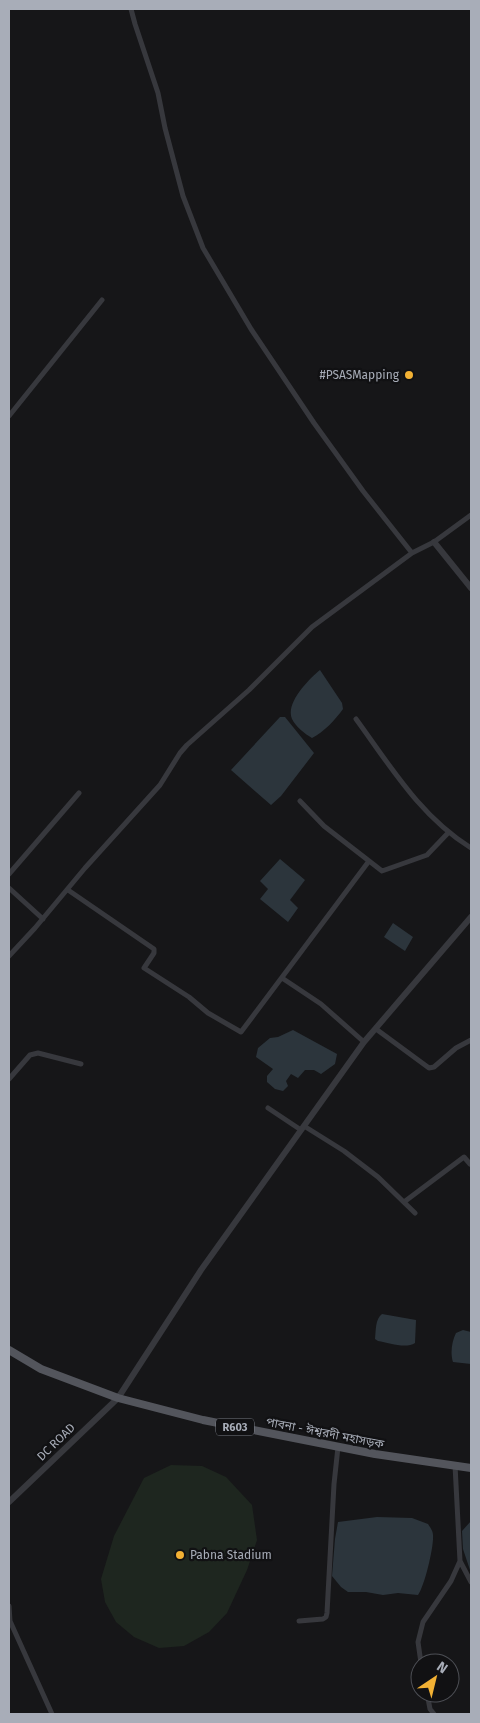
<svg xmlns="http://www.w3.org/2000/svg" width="480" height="1723" font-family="'Fira Sans','Noto Sans Bengali',sans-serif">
  <rect width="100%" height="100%" fill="#161618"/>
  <!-- green -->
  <path fill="#1e261f" d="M 171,1465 L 202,1466 L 226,1477 L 252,1505 L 257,1540 L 247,1570 L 227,1613 L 209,1632 L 184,1646 L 159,1648 L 134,1637 L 116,1622 L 105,1602 L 101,1579 L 114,1536 L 144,1478 Z"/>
  <!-- water -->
  <path fill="#2c353c" d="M 320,670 L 342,703 L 343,709 C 335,720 324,732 312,738 C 305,734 296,727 292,719 C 285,703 309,679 320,670 Z
    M 280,717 L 285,717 L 314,753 L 281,796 L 271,805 L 231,770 Z
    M 280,859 L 305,880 L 290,900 L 298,908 L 288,922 L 260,899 L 268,889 L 260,881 Z
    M 393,923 L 413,937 L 405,951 L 384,937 Z
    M 293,1030 L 337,1054 L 335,1064 L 321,1074 L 314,1070 L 305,1070 L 298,1078 L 291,1074 L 286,1081 L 288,1086 L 283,1091 L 275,1089 L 267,1082 L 267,1076 L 273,1069 L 256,1057 L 258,1048 L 270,1038 L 278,1037 Z
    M 382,1314 L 416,1320 L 415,1343 C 406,1349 389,1343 378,1341 L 375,1339 C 376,1331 375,1319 382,1314 Z
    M 463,1330 L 471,1332 L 471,1364 L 453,1362 C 450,1353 452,1341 456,1333 Z
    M 377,1517 L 412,1518 L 428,1524 C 430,1527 433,1531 433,1535 C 434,1546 425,1585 418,1595 L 398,1593 L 383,1595 L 366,1592 L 348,1592 L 341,1587 L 332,1576 L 335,1539 L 338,1522 Z
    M 471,1521 L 471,1573 L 463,1549 L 462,1531 Z"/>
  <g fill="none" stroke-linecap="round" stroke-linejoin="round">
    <!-- minor -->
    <path stroke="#37383d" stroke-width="5" d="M 131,9 L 135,24 L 158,93 L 165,128 L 183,196 L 203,248 L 251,329 L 314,423 L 363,491 L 412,553 L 434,542 L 471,515
      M 9,416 L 102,300
      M 356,719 C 391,767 420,816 471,848
      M 300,801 L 324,826 L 382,871 L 427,855 L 448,833
      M 9,874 L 79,793
      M 9,888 L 43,919
      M 68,890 L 154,949 L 154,953 L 144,968 L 189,997 L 208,1013 L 241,1032 L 369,861
      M 9,956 L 35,928 L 85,868 L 160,785 L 180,753 L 187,745 L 249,690 L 312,627 L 412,553
      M 282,978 L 321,1004 L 364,1042
      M 376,1029 L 429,1068 L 434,1067 L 456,1048 L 471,1040
      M 9,1079 L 30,1055 L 38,1053 L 81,1064
      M 268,1108 L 301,1130
      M 304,1126 L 344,1151 L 378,1177 L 415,1213
      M 404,1202 L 464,1157 L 470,1164
      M 460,1561 L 471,1582
      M 9,1606 L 10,1621 L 52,1714
      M 299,1621 L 323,1619 L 326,1617 L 327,1613 L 334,1484 L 338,1447
      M 421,1663 L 418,1642 L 423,1622 L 451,1581 L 460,1561 L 455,1465
      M 427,1693 L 430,1709 L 434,1714"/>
    <!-- tertiary -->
    <path stroke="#37383d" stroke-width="6" d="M 434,542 L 471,588
      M 9,1502 L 118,1398 L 201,1270 L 364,1042 L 471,917"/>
    <!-- primary -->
    <path stroke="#53555c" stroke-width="8" d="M 9,1350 L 41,1369 L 118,1398 L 203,1420 L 375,1454 L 471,1468"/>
  </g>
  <!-- markers -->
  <g fill="#f2b134" stroke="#111113" stroke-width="2">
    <circle cx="409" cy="375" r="5"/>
    <circle cx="180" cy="1555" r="5"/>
  </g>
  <g text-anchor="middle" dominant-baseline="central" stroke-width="4.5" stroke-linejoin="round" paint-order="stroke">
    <!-- shield labels -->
    <rect fill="#111113" stroke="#7b7e86" stroke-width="1" x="216" y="1418.5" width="38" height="17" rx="4"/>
    <g font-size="11" font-weight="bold" fill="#a8adb8">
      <text x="235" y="1427">R603</text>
    </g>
    <!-- poi labels -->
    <g font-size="12" fill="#a8adb8" stroke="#111113" text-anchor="end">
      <text x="399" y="375">#PSASMapping</text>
      <text x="190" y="1555" text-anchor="start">Pabna Stadium</text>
    </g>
    <!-- street labels -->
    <g font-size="12" fill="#a8adb8" stroke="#111113">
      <text transform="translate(325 1433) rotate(11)">পাবনা - ঈশ্বরদী মহাসড়ক</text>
      <text transform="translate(56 1442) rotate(-44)">DC ROAD</text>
    </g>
  </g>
  <!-- border -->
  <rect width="480" height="1723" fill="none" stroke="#a8adb8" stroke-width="20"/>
  <!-- north arrow -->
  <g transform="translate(435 1678) rotate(35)"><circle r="24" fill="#111113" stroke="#4d4f55"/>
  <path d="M0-4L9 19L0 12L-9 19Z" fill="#f2b134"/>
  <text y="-8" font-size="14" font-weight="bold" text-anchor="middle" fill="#a8adb8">N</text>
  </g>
</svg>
